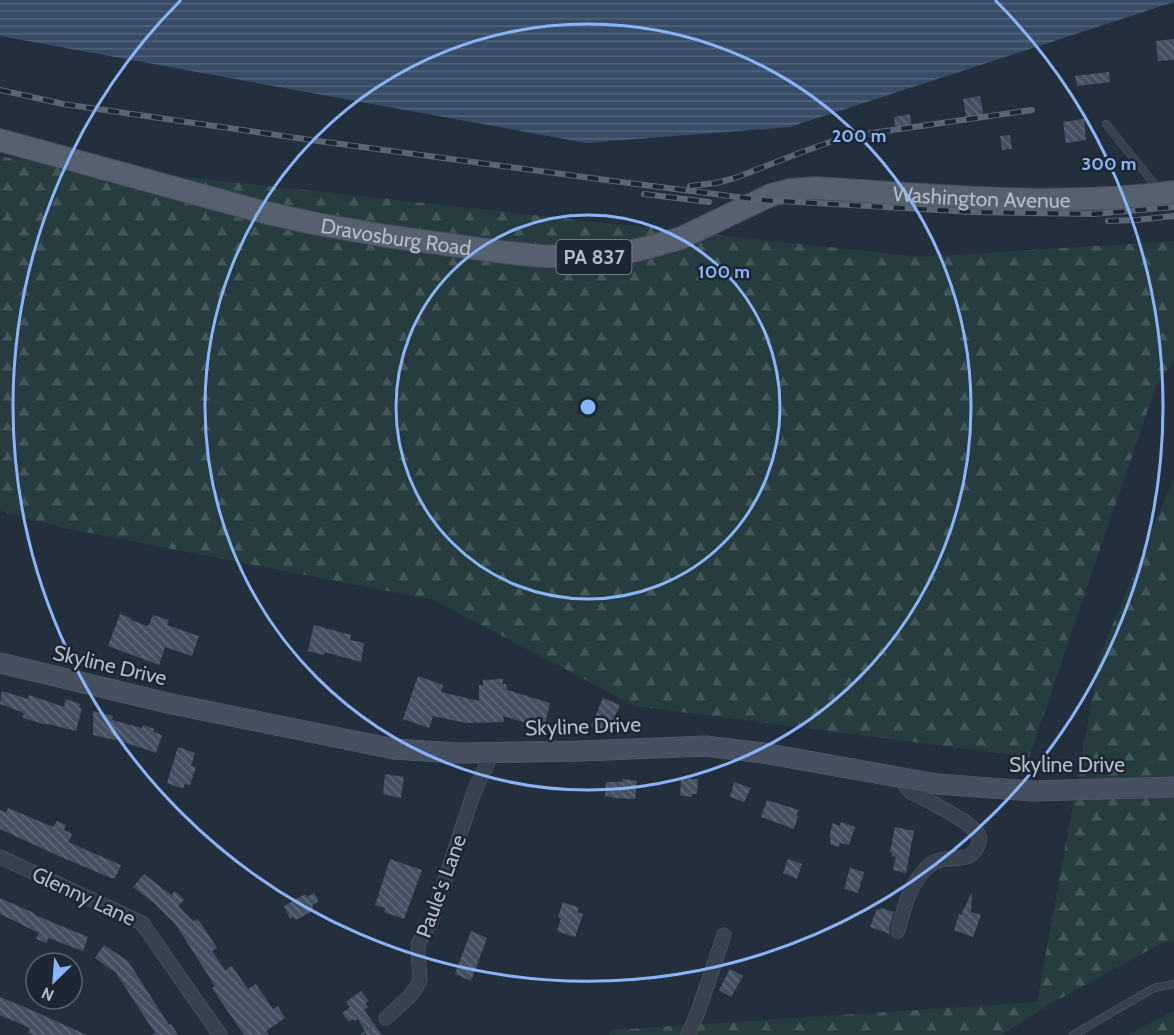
<svg xmlns="http://www.w3.org/2000/svg" width="1174" height="1035" font-family="Cabin,sans-serif">
  <defs>
    <pattern id="forest-firs" width="22" height="20" patternUnits="userSpaceOnUse" patternTransform="scale(1.5)"><rect width="22" height="20" fill="#263c3f"/><path d="M5 1l3.5 6h-7zM16 11l3.5 6h-7z" fill="#435659"/></pattern>
    <pattern id="water-rules" width="6" height="5" patternUnits="userSpaceOnUse" patternTransform="scale(1.5)"><rect width="6" height="5" fill="#394c67"/><path d="M0 2.5h6" fill="none" stroke="#53647b"/></pattern>
    <pattern id="building-back-hatch" width="6" height="6" patternUnits="userSpaceOnUse" patternTransform="scale(1.5)"><rect width="6" height="6" fill="#455162"/><path d="M-1 5l2 2M0 0l6 6M5-1l2 2" fill="none" stroke="#5d6877"/></pattern>
  </defs>
  <rect width="100%" height="100%" fill="#242f3e"/>
  <!-- forest -->
  <path fill="url(#forest-firs)" d="M 0,157 L 921,257 L 1174,241 L 1174,360 L 1156,386 L 1029,757 L 635,706 L 434,600 L 64,528 L 0,511 Z
    M 1174,478 L 1174,941 L 1160,944 L 1048,1005 L 1002,1035 L 608,1035 L 612,1030 L 1037,1002 L 1100,655 Z
    M 1174,1011 L 1174,1035 L 1128,1035 Z"/>
  <!-- water -->
  <path fill="url(#water-rules)" d="M 0,0 L 1174,0 L 1174,2 L 790,127 L 586,143 L 0,36 Z"/>
  <!-- building -->
  <path fill="url(#building-back-hatch)" d="M 1174,39 L 1174,60 L 1158,61 L 1156,41 Z
    M 1109,72 L 1110,82 L 1077,86 L 1075,76 Z
    M 980,96 L 984,118 L 967,121 L 963,99 Z
    M 910,114 L 912,129 L 896,132 L 894,117 Z
    M 1084,119 L 1086,140 L 1066,143 L 1063,122 Z
    M 1010,135 L 1012,149 L 1002,150 L 1000,136 Z
    M 120,614 L 131,618 L 131,620 L 148,626 L 153,615 L 169,620 L 167,625 L 199,636 L 192,656 L 165,647 L 159,665 L 108,646 Z
    M 314,625 L 351,635 L 350,640 L 364,643 L 361,662 L 325,652 L 324,655 L 308,651 Z
    M 418,676 L 443,685 L 441,692 L 479,701 L 479,685 L 483,685 L 483,680 L 503,679 L 502,684 L 506,684 L 507,690 L 550,703 L 545,724 L 531,720 L 530,724 L 503,716 L 504,722 L 466,723 L 433,716 L 429,728 L 403,719 Z
    M 2,691 L 28,699 L 29,695 L 64,707 L 66,699 L 80,704 L 79,708 L 82,708 L 76,731 L 48,724 L 47,725 L 23,718 L 24,713 L 0,704 Z
    M 603,698 L 620,705 L 607,733 L 591,726 Z
    M 93,711 L 113,716 L 112,720 L 142,728 L 143,725 L 154,729 L 153,732 L 162,735 L 156,753 L 115,739 L 115,740 L 93,735 Z
    M 178,747 L 195,753 L 191,766 L 196,767 L 190,785 L 185,784 L 183,789 L 167,783 Z
    M 385,774 L 404,777 L 401,798 L 383,794 Z
    M 681,778 L 698,779 L 697,794 L 692,794 L 692,797 L 680,795 Z
    M 623,779 L 637,781 L 635,799 L 612,798 L 612,797 L 605,796 L 606,782 L 622,782 Z
    M 734,782 L 751,788 L 744,802 L 730,797 Z
    M 767,800 L 799,810 L 796,816 L 798,816 L 794,829 L 761,817 Z
    M 8,808 L 53,827 L 57,821 L 66,825 L 64,830 L 72,834 L 68,842 L 121,865 L 115,878 L 111,878 L 61,857 L 0,829 L 0,810 L 6,813 Z
    M 841,822 L 855,827 L 849,845 L 840,843 L 839,847 L 830,844 L 831,838 L 829,837 L 833,823 L 840,826 Z
    M 895,827 L 914,831 L 906,873 L 893,870 L 896,857 L 892,856 L 892,852 L 890,852 Z
    M 390,859 L 422,870 L 404,919 L 384,912 L 385,908 L 375,905 Z
    M 788,859 L 802,864 L 797,879 L 783,873 Z
    M 850,868 L 864,872 L 858,893 L 844,889 Z
    M 144,874 L 171,895 L 175,891 L 184,900 L 178,906 L 193,921 L 198,919 L 217,948 L 212,951 L 225,970 L 232,966 L 248,989 L 256,984 L 273,1009 L 278,1006 L 285,1018 L 266,1031 L 269,1035 L 244,1035 L 212,988 L 215,986 L 176,925 L 154,903 L 133,887 Z
    M 972,892 L 971,912 L 981,915 L 973,937 L 954,930 L 959,914 L 961,915 Z
    M 314,893 L 319,901 L 312,906 L 314,910 L 296,920 L 293,917 L 290,919 L 284,906 L 305,894 L 307,897 Z
    M 0,898 L 36,914 L 35,915 L 88,937 L 83,951 L 48,938 L 47,943 L 36,939 L 39,933 L 0,914 Z
    M 563,902 L 579,908 L 577,912 L 583,914 L 575,937 L 557,931 L 561,918 L 558,917 Z
    M 881,908 L 894,912 L 889,929 L 890,934 L 870,927 L 877,909 L 880,910 Z
    M 471,931 L 487,938 L 471,981 L 455,974 Z
    M 104,945 L 128,961 L 169,1025 L 171,1024 L 178,1035 L 152,1035 L 155,1033 L 116,973 L 95,958 Z
    M 730,969 L 743,976 L 731,997 L 719,990 Z
    M 361,991 L 369,1001 L 365,1004 L 368,1007 L 364,1010 L 382,1035 L 367,1035 L 358,1019 L 355,1021 L 353,1019 L 349,1022 L 342,1013 L 350,1007 L 346,1002 Z
    M 0,997 L 27,1008 L 87,1035 L 34,1035 L 28,1033 L 30,1028 L 0,1015 Z"/>
  <g fill="none" stroke-linecap="round" stroke-linejoin="round">
    <!-- lane casing -->
    <g stroke="#565f6c" stroke-width="8">
      <path id="lane" d="M 1106,124 L 1159,190
        M 1073,1035 L 1154,988 L 1174,984"/>
    </g>
    <!-- street casing -->
    <g stroke="#565f6c" stroke-width="15">
      <path id="street" d="M 0,857 L 142,923 L 220,1035
        M 898,931 C 904,910 908,887 924,871 C 926,868 931,864 935,862 C 953,853 973,868 980,839 L 977,832 L 964,821 L 933,803 L 911,792 L 899,778
        M 386,1018 L 408,998 L 416,988 L 420,980 L 418,951 L 419,942 L 431,922 L 474,792 L 492,753
        M 688,1035 L 698,1012 L 724,935"/>
    </g>
    <!-- secondary casing -->
    <g stroke="#565f6c" stroke-width="21">
      <path id="secondary" d="M 0,663 L 172,704 L 394,749 L 458,753 L 581,751 L 706,746 L 763,753 L 937,784 L 1033,791 L 1174,787"/>
    </g>
    <!-- primary casing -->
    <g stroke="#414a57" stroke-width="24">
      <g id="primary">
        <path id="s1" d="M 0,140 L 263,212 L 312,223 L 386,236 L 502,252 L 541,256 L 593,257 L 619,254 L 650,247 L 681,238 L 771,195 L 791,190 L 814,188 C 932,195 1057,208 1174,192"/>
      </g>
    </g>
    <!-- path -->
    <path stroke="#44595c" stroke-width="2" stroke-dasharray="4.5 4.5" stroke-linecap="butt" d="M 361,1035 L 376,1024"/>
    <!-- lane -->
    <use href="#lane" stroke="#38414e" stroke-width="7"/>
    <!-- street -->
    <use href="#street" stroke="#38414e" stroke-width="14"/>
    <!-- secondary -->
    <use href="#secondary" stroke="#465061" stroke-width="20"/>
    <!-- primary -->
    <use href="#primary" stroke="#56606e" stroke-width="22"/>
    <!-- rail casing -->
    <g stroke="#5a6575" stroke-width="6">
      <path id="rail" d="M 0,90 L 63,104 L 325,142 L 621,182 L 761,200 L 973,212 L 1093,214 L 1174,207
        M 690,186 L 716,183 L 735,178 L 802,152 L 836,140 L 872,133 L 1032,110
        M 644,194 L 709,202
        M 1108,221 L 1137,220 L 1173,216"/>
    </g>
    <!-- rail -->
    <use href="#rail" stroke="#1d2633" stroke-width="4" stroke-dasharray="11" stroke-linecap="butt"/>
  </g>
  <!-- distance rings -->
  <g fill="none" stroke="#8ab4f8" stroke-width="3">
    <circle cx="588" cy="407" r="192"/>
    <circle cx="588" cy="407" r="383"/>
    <path d="M995 0A575 575 0 1 1 181 0"/>
  </g>
  <g text-anchor="middle" dominant-baseline="central" stroke-width="5" stroke-linejoin="round" paint-order="stroke">
    <!-- shield labels -->
    <rect fill="#1d2633" stroke="#878f9c" stroke-width="1.5" x="556.5" y="240" width="75" height="34" rx="4.5"/>
    <g font-size="20" font-weight="bold" fill="#b4bcc9">
      <text x="594" y="257">PA 837</text>
    </g>
    <!-- street labels -->
    <g font-size="21" fill="#b4bcc9" stroke="#1d2633">
      <text stroke="none"><textPath href="#s1" startOffset="1008">Washington Avenue</textPath></text>
      <text stroke="none"><textPath href="#s1" startOffset="408">Dravosburg Road</textPath></text>
      <text transform="translate(110 665) rotate(13)">Skyline Drive</text>
      <text transform="translate(583 726) rotate(-2)">Skyline Drive</text>
      <text x="1067" y="764">Skyline Drive</text>
      <text transform="translate(441 886) rotate(-70)">Paule's Lane</text>
      <text transform="translate(84 896) rotate(25)">Glenny Lane</text>
    </g>
  </g>
  <circle cx="588" cy="407" r="9" fill="#8ab4f8" stroke="#1d2633" stroke-width="3"/>
  <g font-size="18" text-anchor="middle" font-weight="bold" fill="#8ab4f8" stroke="#1d2633" stroke-width="5" stroke-linejoin="round" paint-order="stroke">
    <text x="859" y="142">200 m</text>
    <text x="1109" y="170">300 m</text>
    <text x="724" y="278">100 m</text>
  </g>
  <!-- north arrow -->
  <g transform="translate(54 981) rotate(205)"><circle r="28" fill="#1d2633" stroke="#59626f" stroke-width="1.5"/>
  <path d="M0-4.5L10 22L0 15L-10 22Z" fill="#8ab4f8"/>
  <text y="-9" font-size="16" font-weight="bold" text-anchor="middle" fill="#b4bcc9">N</text>
  </g>
</svg>
